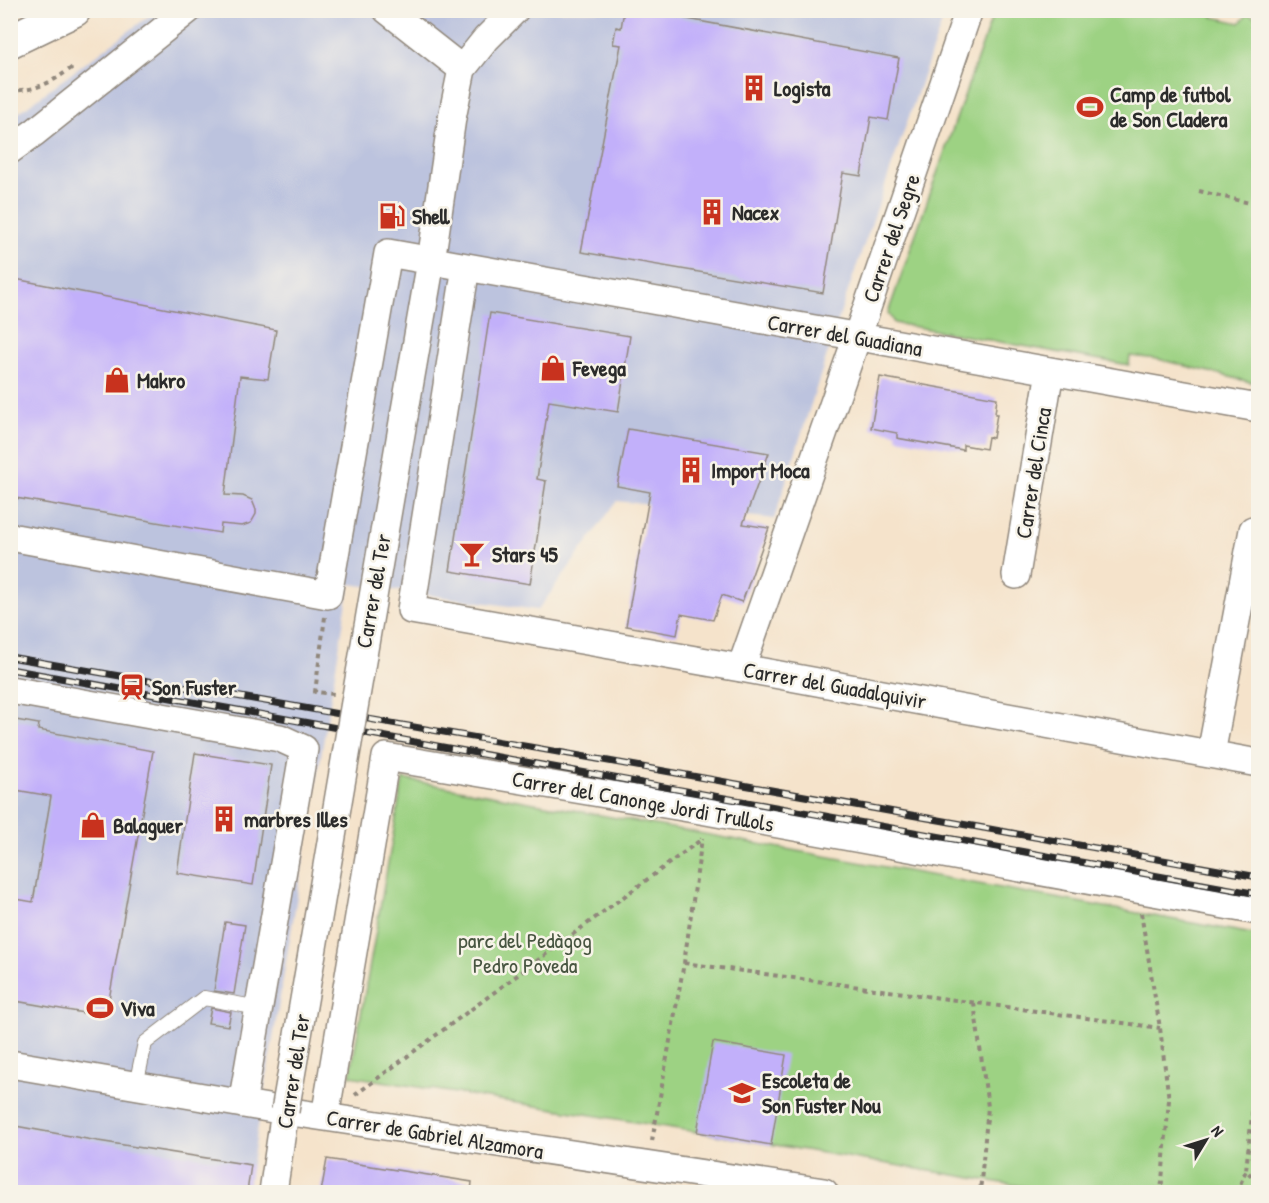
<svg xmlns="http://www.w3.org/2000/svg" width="1269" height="1203" font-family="'Patrick Hand',sans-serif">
  <rect width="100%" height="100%" fill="#f7f3e8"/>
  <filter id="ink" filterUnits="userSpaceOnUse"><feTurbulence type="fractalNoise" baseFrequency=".0167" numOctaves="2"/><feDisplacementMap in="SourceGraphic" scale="12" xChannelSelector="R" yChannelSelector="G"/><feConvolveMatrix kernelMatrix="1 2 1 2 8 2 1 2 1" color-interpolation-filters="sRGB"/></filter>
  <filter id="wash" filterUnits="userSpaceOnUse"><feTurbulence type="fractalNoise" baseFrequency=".008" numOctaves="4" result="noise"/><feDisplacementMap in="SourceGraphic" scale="24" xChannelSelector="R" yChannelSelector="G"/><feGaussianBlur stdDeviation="1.35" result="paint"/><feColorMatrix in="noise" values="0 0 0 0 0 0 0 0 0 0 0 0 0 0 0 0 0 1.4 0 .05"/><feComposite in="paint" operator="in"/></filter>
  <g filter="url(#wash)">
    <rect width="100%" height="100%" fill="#f5e3cb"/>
    <!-- industrial -->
    <path fill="#bcc3de" d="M 156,11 L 946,11 L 842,308 L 774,519 L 617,501 L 538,610 L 350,584 L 247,1192 L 11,1192 L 10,119 Z"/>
    <!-- green -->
    <path fill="#9dd283" stroke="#647e57" stroke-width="1.5" d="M 1215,10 L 1213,17 L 1240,23 L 1248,14 L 1258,18 L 1258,384 L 1158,359 L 1130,356 L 1129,365 L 894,323 L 888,313 L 994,11 Z
      M 403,779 L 1258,935 L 1258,1192 L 1056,1192 L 697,1132 L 350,1076 Z"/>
    <g id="blocks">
      <!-- building -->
      <path fill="#c2b0fa" d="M 624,10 L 639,10 L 899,58 L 888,120 L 871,117 L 861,176 L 843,173 L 823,293 L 581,252 L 621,45 L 613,44 L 616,27 L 621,28 Z
        M 10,278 L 276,330 L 268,379 L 240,376 L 225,495 L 243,496 L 252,500 L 256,510 L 256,514 L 251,523 L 242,526 L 221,524 L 220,533 L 10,497 Z
        M 490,313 L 630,336 L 618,412 L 549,401 L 537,479 L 546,481 L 530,584 L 450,571 Z
        M 880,377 L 997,398 L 995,414 L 997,414 L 993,438 L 988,437 L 986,449 L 963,445 L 963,450 L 897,438 L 897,433 L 871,428 Z
        M 628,429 L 769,453 L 743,524 L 769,528 L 742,602 L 722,595 L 713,620 L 681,614 L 677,635 L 626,626 L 650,492 L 617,486 Z
        M 10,719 L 39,724 L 38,730 L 153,751 L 106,1017 L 10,1000 L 10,898 L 33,902 L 51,796 L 10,789 Z
        M 195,753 L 271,765 L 253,885 L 177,873 Z
        M 225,922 L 245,925 L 234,994 L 214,991 Z
        M 211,1008 L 231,1012 L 228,1026 L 208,1023 Z
        M 713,1042 L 786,1055 L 771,1145 L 697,1132 Z
        M 10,1125 L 98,1141 L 251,1165 L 247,1192 L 10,1192 Z
        M 327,1159 L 472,1182 L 471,1192 L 321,1192 Z"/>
    </g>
  </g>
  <g filter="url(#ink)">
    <use href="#blocks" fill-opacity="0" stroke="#90877b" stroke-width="1.5"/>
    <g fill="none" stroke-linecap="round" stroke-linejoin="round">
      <!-- lane casing -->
      <g stroke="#90877b" stroke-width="16">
        <path id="lane" d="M 136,1085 L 145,1043 L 204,998 L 259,1008"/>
      </g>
      <!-- street casing -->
      <g stroke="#90877b" stroke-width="30">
        <path id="street" d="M 387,10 L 462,69
          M 10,150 L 35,132 L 188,10
          M 466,267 L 411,610 L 741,668 L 1258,763
          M 404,416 L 431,261 L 452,118 L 462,69 L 486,39 L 515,10
          M 10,537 L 328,595 L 388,253 L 1258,408
          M 1016,575 L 1050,371
          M 741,668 L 857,337 L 969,10
          M 10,690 L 280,738 L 304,749 L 242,1104
          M 1211,754 L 1253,530
          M 10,1064 L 285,1111 L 824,1192
          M 325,1117 L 386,757 L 706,811 L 1258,911
          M 273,1192 L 285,1111"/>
      </g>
      <!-- secondary casing -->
      <g stroke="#90877b" stroke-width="36">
        <path id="secondary" d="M 10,41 L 74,10"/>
      </g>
      <!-- path -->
      <path stroke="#90877b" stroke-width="4" stroke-dasharray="4.5 4.5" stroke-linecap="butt" d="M 10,90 C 36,92 54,81 74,66
        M 1199,191 L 1258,205
        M 325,617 L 315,692 L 334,694
        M 1141,913 L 1160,1028 L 1169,1100 L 1161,1192
        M 684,963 L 1160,1028
        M 974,1003 L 988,1107 L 980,1192
        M 1258,1085 L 1254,1096 L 1246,1170 L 1258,1183
        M 355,1095 L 702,839
        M 652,1141 L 684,963 L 702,838
        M 1237,1192 L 1246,1170"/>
      <!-- lane -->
      <use href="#lane" stroke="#fff" stroke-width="14"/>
      <!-- street -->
      <use href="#street" stroke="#fff" stroke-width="27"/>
      <!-- secondary -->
      <use href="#secondary" stroke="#fff" stroke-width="33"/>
      <!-- rail casing -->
      <g stroke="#2b2b2b" stroke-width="7">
        <path id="rail" d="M 10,657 L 530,747 L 1258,877
          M 10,669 L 1258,894"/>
      </g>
      <!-- rail -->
      <use href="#rail" stroke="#f7f3e8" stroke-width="4.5" stroke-dasharray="14" stroke-linecap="butt"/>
      <!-- street-bridge casing -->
      <g stroke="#90877b" stroke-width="30" stroke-linecap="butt">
        <path id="street-bridge" d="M 285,1111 L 404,416"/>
      </g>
      <!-- street-bridge -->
      <use href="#street-bridge" stroke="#fff" stroke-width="27"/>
    </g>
  </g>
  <!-- icons -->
  <defs>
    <g id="building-bare" transform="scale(2.07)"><path d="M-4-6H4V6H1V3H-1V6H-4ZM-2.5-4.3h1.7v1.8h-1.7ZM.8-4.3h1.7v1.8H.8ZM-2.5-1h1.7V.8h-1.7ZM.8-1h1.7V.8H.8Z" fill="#c8321e" stroke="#f7f3e8" stroke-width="2.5" paint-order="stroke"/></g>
    <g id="stadium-bare" transform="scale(2.07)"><path d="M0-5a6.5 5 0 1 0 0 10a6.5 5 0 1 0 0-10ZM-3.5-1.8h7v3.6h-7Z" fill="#c8321e" stroke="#f7f3e8" stroke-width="2.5" paint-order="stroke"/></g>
    <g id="fuel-bare" transform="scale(2.07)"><path d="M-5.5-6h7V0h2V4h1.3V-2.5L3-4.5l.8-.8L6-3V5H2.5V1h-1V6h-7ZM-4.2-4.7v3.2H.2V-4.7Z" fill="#c8321e" stroke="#f7f3e8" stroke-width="2.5" paint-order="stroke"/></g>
    <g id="shop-bare" transform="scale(2.07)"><path d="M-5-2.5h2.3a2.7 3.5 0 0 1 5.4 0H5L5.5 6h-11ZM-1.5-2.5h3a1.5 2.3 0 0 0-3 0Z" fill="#c8321e" stroke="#f7f3e8" stroke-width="2.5" paint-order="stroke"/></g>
    <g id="bar-bare" transform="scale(2.07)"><path d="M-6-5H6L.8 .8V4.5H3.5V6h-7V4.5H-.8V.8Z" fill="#c8321e" stroke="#f7f3e8" stroke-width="2.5" paint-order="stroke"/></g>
    <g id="station-bare" transform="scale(2.07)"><path d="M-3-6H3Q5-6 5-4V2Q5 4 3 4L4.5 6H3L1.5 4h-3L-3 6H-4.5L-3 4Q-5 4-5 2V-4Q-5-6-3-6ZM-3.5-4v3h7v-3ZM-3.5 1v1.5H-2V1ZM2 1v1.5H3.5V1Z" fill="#c8321e" stroke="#f7f3e8" stroke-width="2.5" paint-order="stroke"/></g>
    <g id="school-bare" transform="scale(2.07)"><path d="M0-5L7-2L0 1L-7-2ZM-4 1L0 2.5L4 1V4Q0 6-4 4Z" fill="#c8321e" stroke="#f7f3e8" stroke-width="2.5" paint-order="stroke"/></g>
  </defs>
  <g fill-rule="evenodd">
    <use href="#building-bare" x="754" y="88"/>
    <use href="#stadium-bare" x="1090" y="107"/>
    <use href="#building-bare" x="712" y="212"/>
    <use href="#fuel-bare" x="392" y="216"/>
    <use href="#shop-bare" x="553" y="368"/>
    <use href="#shop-bare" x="117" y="380"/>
    <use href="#building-bare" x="691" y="470"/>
    <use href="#bar-bare" x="472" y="554"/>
    <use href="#station-bare" x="132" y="687"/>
    <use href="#building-bare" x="224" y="819"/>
    <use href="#shop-bare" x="93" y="825"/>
    <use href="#stadium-bare" x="100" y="1008"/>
    <use href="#school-bare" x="742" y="1093"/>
  </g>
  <g text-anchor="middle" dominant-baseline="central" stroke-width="5" stroke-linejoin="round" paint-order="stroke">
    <!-- poi labels -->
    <g font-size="22" font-weight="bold" fill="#2b2b2b" stroke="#f7f3e8" text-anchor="start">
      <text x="774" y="88">Logista</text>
      <text x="1110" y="94">Camp de futbol<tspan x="1110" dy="25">de Son Cladera</tspan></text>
      <text x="732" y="212">Nacex</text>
      <text x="412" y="216">Shell</text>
      <text x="573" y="368">Fevega</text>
      <text x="137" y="380">Makro</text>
      <text x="711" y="470">Import Moca</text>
      <text x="492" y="554">Stars 45</text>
      <text x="152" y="687">Son Fuster</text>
      <text x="244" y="819">marbres Illes</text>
      <text x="113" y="825">Balaguer</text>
      <text x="120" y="1008">Viva</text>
      <text x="762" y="1080">Escoleta de<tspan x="762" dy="25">Son Fuster Nou</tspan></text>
    </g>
    <!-- street labels -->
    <g font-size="22" fill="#2b2b2b" stroke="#f7f3e8">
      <text transform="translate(891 238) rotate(-71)">Carrer del Segre</text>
      <text transform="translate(845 335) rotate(10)">Carrer del Guadiana</text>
      <text transform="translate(1033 473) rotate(-81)">Carrer del Cinca</text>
      <text transform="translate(373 591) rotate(-80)">Carrer del Ter</text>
      <text transform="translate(835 685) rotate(10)">Carrer del Guadalquivir</text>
      <text transform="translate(643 801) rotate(10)">Carrer del Canonge Jordi Trullols</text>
      <text transform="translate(293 1071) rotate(-81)">Carrer del Ter</text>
      <text transform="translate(435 1134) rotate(9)">Carrer de Gabriel Alzamora</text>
    </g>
    <!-- park labels -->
    <g font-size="22" fill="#485541" stroke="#f7f3e8">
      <text x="525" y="940">parc del Pedàgog<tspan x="525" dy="25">Pedro Poveda</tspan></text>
    </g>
  </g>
  <!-- margin -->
  <rect width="1269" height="1203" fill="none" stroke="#f7f3e8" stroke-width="36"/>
  <!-- north arrow -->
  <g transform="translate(1206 1140) rotate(52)" stroke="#f7f3e8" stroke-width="4.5" paint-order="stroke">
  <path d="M0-4.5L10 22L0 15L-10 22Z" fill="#2b2b2b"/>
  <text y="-9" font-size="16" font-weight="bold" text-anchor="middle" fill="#2b2b2b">N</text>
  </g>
</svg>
